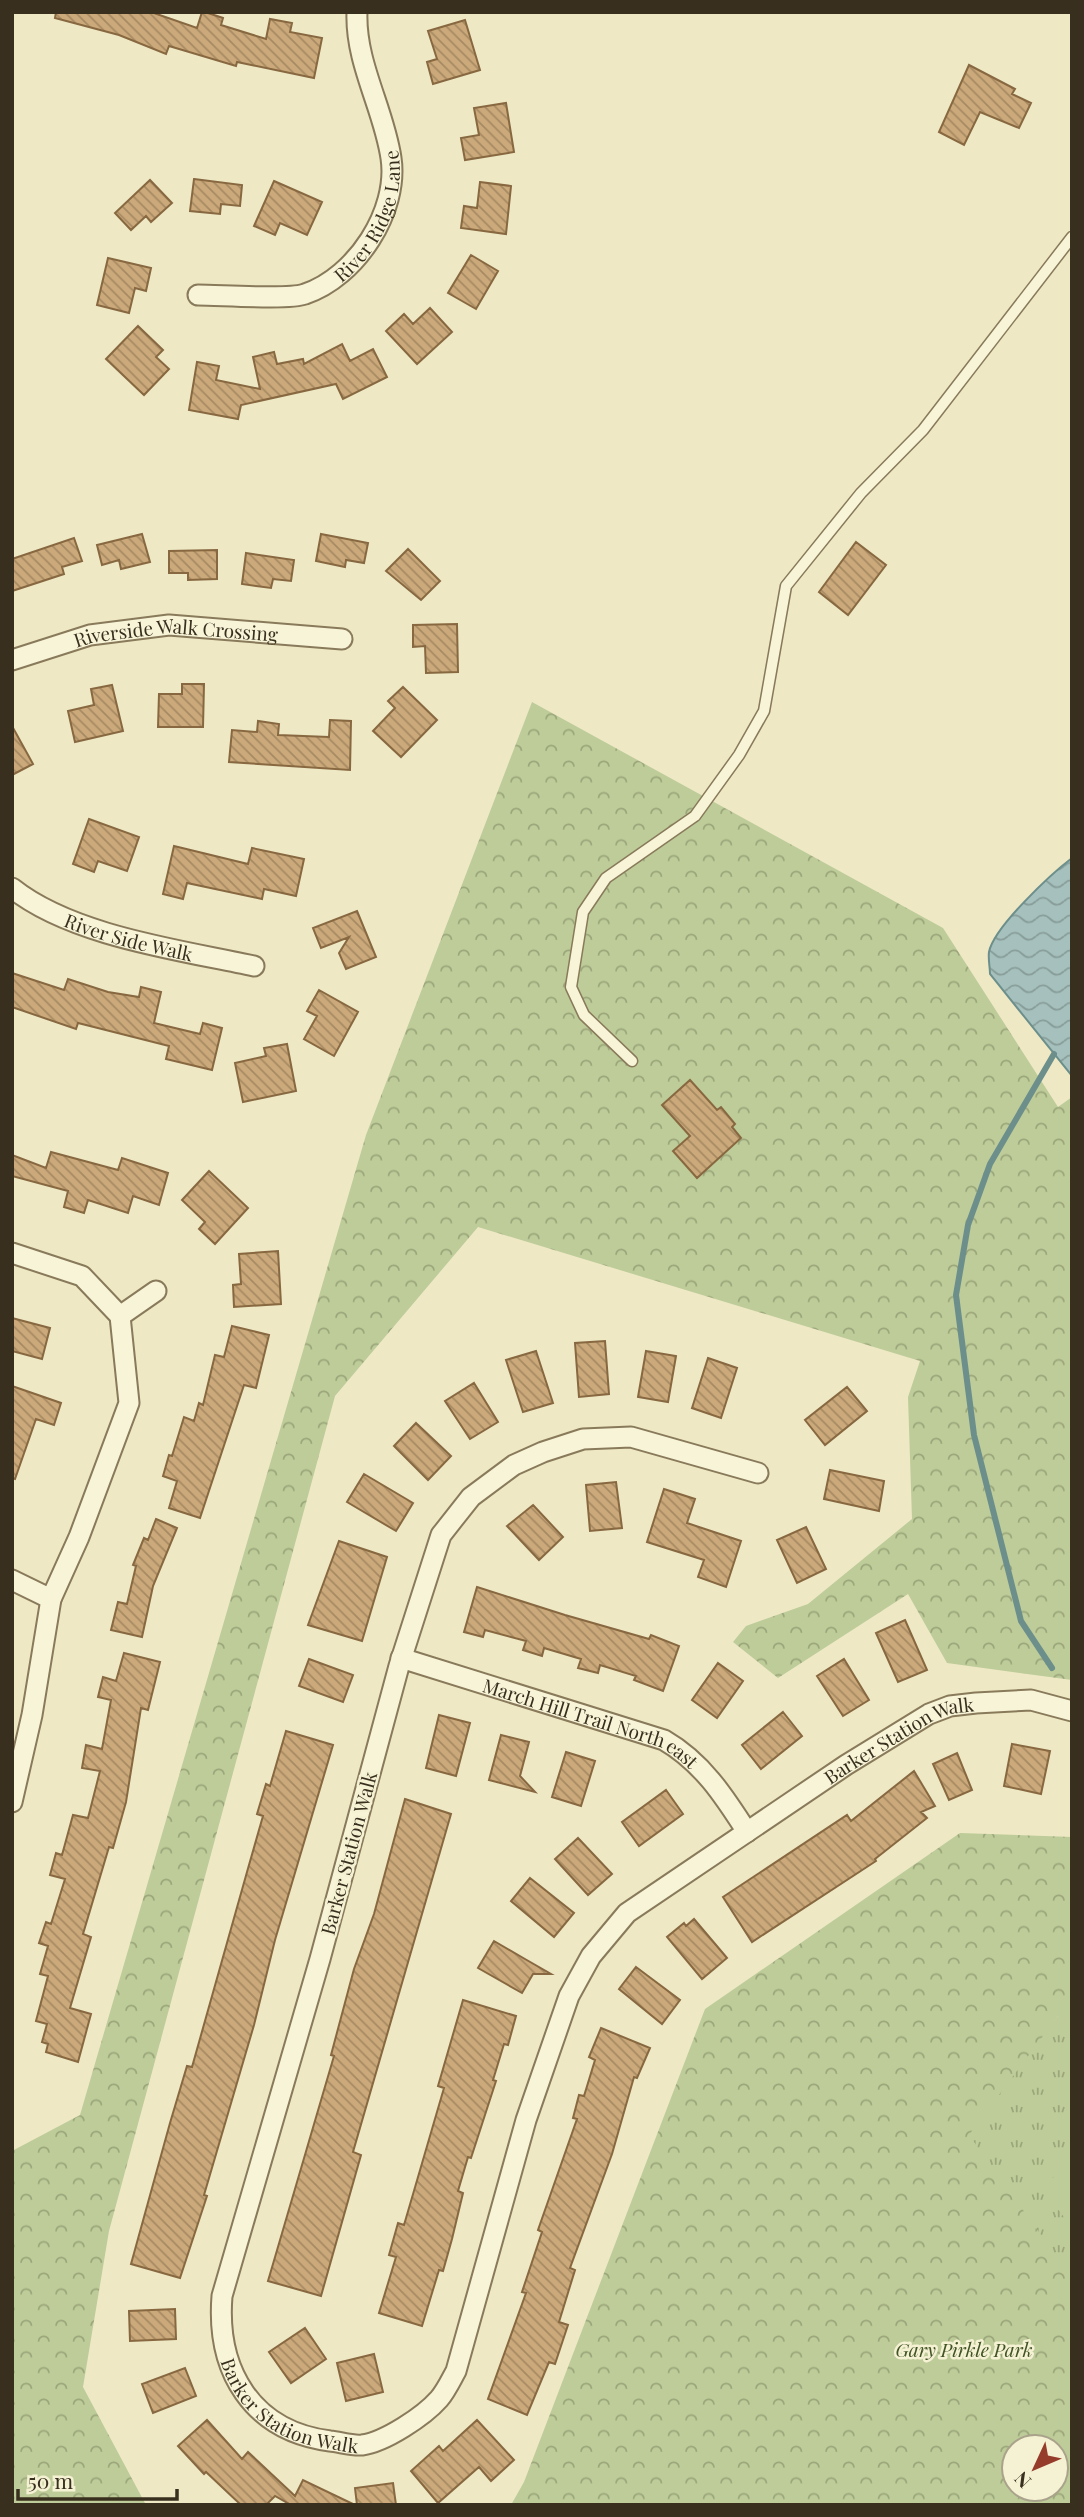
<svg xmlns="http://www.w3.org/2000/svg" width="1084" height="2517" font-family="'Playfair Display',serif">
  <defs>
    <pattern id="grass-tufts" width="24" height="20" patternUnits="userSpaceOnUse" patternTransform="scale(1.75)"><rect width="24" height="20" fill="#bdcc98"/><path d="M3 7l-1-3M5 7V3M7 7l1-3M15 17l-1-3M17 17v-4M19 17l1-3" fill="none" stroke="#9ba67b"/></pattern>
    <pattern id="forest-crowns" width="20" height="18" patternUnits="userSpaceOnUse" patternTransform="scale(1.75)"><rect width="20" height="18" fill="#bdcc98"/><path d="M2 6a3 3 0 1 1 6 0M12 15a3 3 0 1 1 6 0" fill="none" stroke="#9ba67b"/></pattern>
    <pattern id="water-waves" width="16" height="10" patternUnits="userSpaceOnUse" patternTransform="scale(1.75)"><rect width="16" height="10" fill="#a6c1bd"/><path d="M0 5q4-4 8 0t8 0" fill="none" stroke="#889d99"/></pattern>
    <pattern id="building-back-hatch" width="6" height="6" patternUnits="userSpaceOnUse" patternTransform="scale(1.75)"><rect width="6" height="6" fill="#cba97a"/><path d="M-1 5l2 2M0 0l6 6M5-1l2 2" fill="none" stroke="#a68a63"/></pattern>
  </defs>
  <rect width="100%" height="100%" fill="#eee8c4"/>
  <!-- grass -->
  <path fill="url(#grass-tufts)" fill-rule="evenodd" d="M 1058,2016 L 1072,2016 L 1072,2505 L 771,2505 L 940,2151 ZM 1014,2447 L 1056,2447 L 1056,2489 L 1014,2489 Z"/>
  <!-- forest -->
  <path fill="url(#forest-crowns)" fill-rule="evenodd" d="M 532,702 L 943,928 L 1058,1107 L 1072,1097 L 1072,1680 L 947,1663 L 908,1594 L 778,1678 L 733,1642 L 746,1626 L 808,1604 L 912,1519 L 908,1397 L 920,1361 L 478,1227 L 335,1396 L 109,2231 L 83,2387 L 146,2505 L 12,2505 L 12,2151 L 80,2115 L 366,1135 Z
    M 960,1833 L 1072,1837 L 1072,2027 L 1058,2016 L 969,2135 L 1072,2278 L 1072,2505 L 511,2505 L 524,2482 L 705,2009 ZM 1014,2447 L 1056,2447 L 1056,2489 L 1014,2489 Z"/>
  <!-- garden -->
  <path fill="#bdcc98" d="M 1072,2164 L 1072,2228 L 1041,2186 Z"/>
  <!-- water -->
  <path fill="url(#water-waves)" stroke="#6c8f8c" stroke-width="2" d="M 1072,858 L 1072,1076 L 990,974 C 990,967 988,959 989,952 C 994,927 1051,874 1072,858 Z"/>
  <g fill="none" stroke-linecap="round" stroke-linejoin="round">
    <!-- stream -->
    <path stroke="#6c8f8c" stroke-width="6" d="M 1052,1668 L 1021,1621 L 974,1435 L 956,1295 L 968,1225 L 990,1164 L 1054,1054"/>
  </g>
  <!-- building -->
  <path fill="url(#building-back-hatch)" stroke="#876840" stroke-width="2" d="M 56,12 L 151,12 L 197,28 L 202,12 L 205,12 L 223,18 L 221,25 L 266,39 L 270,19 L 292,23 L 290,32 L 322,38 L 314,78 L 237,62 L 236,66 L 169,46 L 166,54 L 119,35 L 55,18 Z
    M 465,20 L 480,70 L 433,84 L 427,62 L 437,59 L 428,31 Z
    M 969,65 L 1015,89 L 1012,94 L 1031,103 L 1019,128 L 980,112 L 964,145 L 939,132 Z
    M 506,103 L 514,152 L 465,160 L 461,138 L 479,135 L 474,108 Z
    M 194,179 L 242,185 L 240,206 L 221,204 L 220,214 L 190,211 Z
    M 150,180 L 172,203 L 151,222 L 146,216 L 131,230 L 115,213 Z
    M 274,181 L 322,202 L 307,235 L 280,223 L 275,235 L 254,226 Z
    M 480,182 L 511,186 L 506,234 L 461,228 L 464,206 L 477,208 Z
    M 471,255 L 498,271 L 476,309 L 448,293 Z
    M 108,258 L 151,268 L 146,291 L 135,288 L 129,313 L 97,305 Z
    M 430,308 L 452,332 L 417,364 L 386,331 L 404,314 L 413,324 Z
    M 138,326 L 163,350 L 156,357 L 169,369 L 144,395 L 106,359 Z
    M 342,344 L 350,361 L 373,349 L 387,377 L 343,399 L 336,384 L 241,405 L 238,419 L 189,410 L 197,362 L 219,366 L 216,380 L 260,389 L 253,357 L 274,352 L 277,364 L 303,359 L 304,364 Z
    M 142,534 L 150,562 L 121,569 L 119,560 L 102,565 L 97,545 Z
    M 321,534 L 368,543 L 364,563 L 346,560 L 345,567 L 316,561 Z
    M 74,538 L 82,561 L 62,567 L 64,574 L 12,591 L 12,559 Z
    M 856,542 L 886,565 L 848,615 L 819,592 Z
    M 408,549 L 440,581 L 421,600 L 386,571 Z
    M 217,550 L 217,579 L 188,580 L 188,573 L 169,573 L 169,551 Z
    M 246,553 L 294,560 L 291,581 L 273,579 L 271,588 L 242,584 Z
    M 457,624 L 458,672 L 426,673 L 425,646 L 413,647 L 413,625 Z
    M 182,684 L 204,684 L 203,727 L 158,727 L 159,694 L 182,694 Z
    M 112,685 L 123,731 L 75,742 L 68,711 L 94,705 L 91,689 Z
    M 403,687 L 437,720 L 401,757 L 373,731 L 395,708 L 388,701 Z
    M 330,720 L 351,721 L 350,770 L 229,762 L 232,730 L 257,732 L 258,721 L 279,724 L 278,735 L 329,737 Z
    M 12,726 L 33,764 L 12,775 Z
    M 89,819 L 139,837 L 127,871 L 98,861 L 94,872 L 73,864 Z
    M 174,846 L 248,864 L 252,848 L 304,859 L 296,896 L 264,889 L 262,899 L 187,883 L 183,899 L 163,894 Z
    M 357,911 L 376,957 L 346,969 L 339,953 L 349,937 L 321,948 L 313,928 Z
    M 12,973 L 64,990 L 68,979 L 108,992 L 139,997 L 141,987 L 161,992 L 154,1023 L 200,1034 L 203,1023 L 222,1028 L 212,1070 L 166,1059 L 169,1046 L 78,1023 L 76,1029 L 12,1007 Z
    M 319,990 L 358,1012 L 334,1056 L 304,1039 L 317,1016 L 307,1011 Z
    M 287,1044 L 296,1091 L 243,1102 L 235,1063 L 266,1056 L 264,1048 Z
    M 690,1080 L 717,1110 L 721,1107 L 735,1124 L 732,1127 L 741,1138 L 697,1178 L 673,1151 L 690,1136 L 662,1105 Z
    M 51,1152 L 118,1170 L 122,1158 L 168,1173 L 159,1205 L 133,1196 L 128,1213 L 88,1200 L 84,1213 L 64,1207 L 68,1191 L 12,1176 L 12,1155 L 46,1168 Z
    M 209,1171 L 248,1208 L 215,1244 L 199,1229 L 205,1222 L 182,1200 Z
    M 278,1251 L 281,1304 L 234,1307 L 233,1285 L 241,1284 L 239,1254 Z
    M 12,1318 L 50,1328 L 42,1359 L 12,1351 Z
    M 232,1326 L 269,1335 L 256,1388 L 244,1385 L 200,1518 L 169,1508 L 177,1481 L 163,1476 L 169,1455 L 172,1456 L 184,1417 L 194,1421 L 199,1403 L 203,1405 L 215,1355 L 224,1357 Z
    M 605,1341 L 609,1394 L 579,1397 L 575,1343 Z
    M 536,1351 L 553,1403 L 523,1412 L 506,1360 Z
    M 646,1351 L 676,1356 L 668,1402 L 638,1397 Z
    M 708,1358 L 737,1368 L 721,1418 L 692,1408 Z
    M 474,1383 L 498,1422 L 470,1439 L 445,1401 Z
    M 12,1386 L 61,1403 L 54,1425 L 36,1419 L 15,1479 L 12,1478 Z
    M 847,1387 L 867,1411 L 825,1445 L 805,1420 Z
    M 416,1423 L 451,1456 L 428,1480 L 394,1446 Z
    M 830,1470 L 884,1481 L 879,1511 L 824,1499 Z
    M 364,1474 L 413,1503 L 396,1531 L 347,1502 Z
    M 616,1482 L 622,1528 L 590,1531 L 586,1485 Z
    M 664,1489 L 695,1499 L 687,1523 L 741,1541 L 726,1587 L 698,1577 L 704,1560 L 647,1542 Z
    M 533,1505 L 563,1537 L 539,1560 L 507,1526 Z
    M 156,1519 L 177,1528 L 153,1586 L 142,1637 L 111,1630 L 118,1602 L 127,1604 L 136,1566 L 133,1565 L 144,1538 L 148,1540 Z
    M 806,1527 L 826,1569 L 797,1583 L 777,1540 Z
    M 339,1541 L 387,1557 L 362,1641 L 308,1625 Z
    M 477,1587 L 565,1615 L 649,1639 L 651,1635 L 679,1646 L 663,1691 L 634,1680 L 636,1676 L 600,1665 L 598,1673 L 578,1668 L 581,1659 L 544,1648 L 542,1656 L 523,1650 L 526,1641 L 485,1630 L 483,1637 L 464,1632 Z
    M 905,1620 L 927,1670 L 898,1682 L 876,1633 Z
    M 124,1653 L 160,1662 L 148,1710 L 141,1708 L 126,1802 L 113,1848 L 109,1847 L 83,1934 L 91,1937 L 70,2008 L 91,2014 L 78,2062 L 46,2052 L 48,2044 L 42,2042 L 47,2024 L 36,2021 L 48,1976 L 40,1974 L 48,1946 L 39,1943 L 46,1922 L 51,1924 L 65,1879 L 50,1875 L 56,1853 L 62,1855 L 73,1815 L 88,1818 L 100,1771 L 82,1768 L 86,1745 L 102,1749 L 111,1700 L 98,1697 L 103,1677 L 116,1681 Z
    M 309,1659 L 353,1675 L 343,1702 L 299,1686 Z
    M 844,1659 L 869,1700 L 843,1716 L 817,1676 Z
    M 718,1663 L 743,1681 L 717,1718 L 692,1700 Z
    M 783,1712 L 802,1736 L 761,1769 L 742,1745 Z
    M 439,1715 L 470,1723 L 456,1776 L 426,1768 Z
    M 286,1731 L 333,1745 L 275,1940 L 254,2025 L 204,2195 L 207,2196 L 180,2278 L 131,2264 L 170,2123 L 187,2066 L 192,2067 L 247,1872 L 263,1816 L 257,1814 L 266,1784 L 270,1786 Z
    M 501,1735 L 529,1742 L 520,1776 L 535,1792 L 489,1780 Z
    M 1012,1744 L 1050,1751 L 1041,1794 L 1004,1786 Z
    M 566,1752 L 595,1761 L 581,1806 L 552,1797 Z
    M 957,1753 L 972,1790 L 949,1800 L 933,1764 Z
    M 914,1771 L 935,1806 L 921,1812 L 927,1818 L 875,1859 L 876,1861 L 752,1942 L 723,1897 L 847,1815 L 851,1821 Z
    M 666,1790 L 683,1814 L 639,1846 L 622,1822 Z
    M 405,1799 L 451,1814 L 353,2152 L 361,2155 L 321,2296 L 268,2281 L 334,2056 L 331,2055 L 354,1969 L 374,1914 Z
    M 578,1838 L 612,1874 L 588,1895 L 555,1859 Z
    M 530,1878 L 574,1913 L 554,1937 L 511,1901 Z
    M 694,1919 L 727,1958 L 702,1979 L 667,1937 L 684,1923 L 686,1926 Z
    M 494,1941 L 525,1959 L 551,1974 L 533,1974 L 522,1993 L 478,1968 Z
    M 636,1967 L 680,2000 L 662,2024 L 619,1989 Z
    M 463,2000 L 516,2016 L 508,2045 L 504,2044 L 493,2080 L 496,2081 L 471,2158 L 468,2157 L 458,2191 L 463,2193 L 452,2239 L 443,2271 L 439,2270 L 422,2326 L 379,2313 L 396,2257 L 389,2255 L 398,2223 L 404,2225 L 444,2088 L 438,2086 Z
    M 601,2028 L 650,2048 L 637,2078 L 634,2077 L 612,2154 L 570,2268 L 575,2270 L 559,2322 L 568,2325 L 555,2364 L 549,2362 L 527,2415 L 488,2399 L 526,2293 L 522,2292 L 542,2232 L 538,2230 L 577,2119 L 573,2118 L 579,2095 L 584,2096 L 595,2060 L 589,2057 Z
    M 175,2309 L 176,2339 L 130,2341 L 129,2311 Z
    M 305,2328 L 326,2359 L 291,2383 L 269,2352 Z
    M 374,2354 L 383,2392 L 346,2401 L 337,2363 Z
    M 185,2368 L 196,2396 L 153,2413 L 142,2384 Z
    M 207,2420 L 242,2459 L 248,2452 L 295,2496 L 303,2480 L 355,2505 L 291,2505 L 275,2496 L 266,2505 L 241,2505 L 206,2472 L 204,2474 L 178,2446 Z
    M 477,2420 L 514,2460 L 491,2481 L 479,2467 L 438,2503 L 411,2471 L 439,2446 L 443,2451 Z
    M 393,2483 L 396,2505 L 357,2505 L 355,2488 Z"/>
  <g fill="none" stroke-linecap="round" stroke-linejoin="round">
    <!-- service casing -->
    <g stroke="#887a5a" stroke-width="13">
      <path id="service" d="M 632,1061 L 584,1015 L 571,987 L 583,912 L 606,878 L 695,816 L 739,755 L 764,711 L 786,586 L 861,493 L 923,430 L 1072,237"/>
    </g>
    <!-- minor casing -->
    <g stroke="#887a5a" stroke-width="23">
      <g id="minor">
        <path id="s1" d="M 198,295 C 220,295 289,300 305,294 C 356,277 399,211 391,158 C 384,109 355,63 357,12"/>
        <path id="s2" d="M 12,660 L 90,635 L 169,625 L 342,639"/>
        <path id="s3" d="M 12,888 C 72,936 180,950 254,966"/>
        <path d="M 12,1253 L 82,1276 L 120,1316 L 129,1403 L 79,1537 L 51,1599 L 32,1715 L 12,1802"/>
        <path d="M 120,1316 L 156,1291"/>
        <path id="s4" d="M 758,1473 L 631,1437 L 583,1439 L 543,1452 L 514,1465 L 471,1497 L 441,1535 L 399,1666 L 320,1959 L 222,2296 C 216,2371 252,2431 330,2441 C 340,2442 352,2446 362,2445 C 385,2442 424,2416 439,2399 C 446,2391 451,2380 456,2371 L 526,2120 L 569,1996 L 591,1956 L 627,1913 L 846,1765 L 929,1714 L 950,1706 L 976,1703 L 1031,1700 L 1072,1711"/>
        <path d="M 12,1580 L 51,1599"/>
        <path id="s5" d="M 401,1658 L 664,1740 C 702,1762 724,1796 747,1832"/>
      </g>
    </g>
    <!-- service -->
    <use href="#service" stroke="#f8f4d7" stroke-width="10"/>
    <!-- minor -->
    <use href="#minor" stroke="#f8f4d7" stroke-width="19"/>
  </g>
  <g text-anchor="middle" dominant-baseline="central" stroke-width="5" stroke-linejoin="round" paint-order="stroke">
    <!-- street labels -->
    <g font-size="19" fill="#382f1e" stroke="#f5f1d3">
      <text stroke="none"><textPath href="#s1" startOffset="215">River Ridge Lane</textPath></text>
      <text stroke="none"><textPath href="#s2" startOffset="168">Riverside Walk Crossing</textPath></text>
      <text stroke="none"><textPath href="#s3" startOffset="128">River Side Walk</textPath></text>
      <text stroke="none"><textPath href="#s5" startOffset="201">March Hill Trail North east</textPath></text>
      <text stroke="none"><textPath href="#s4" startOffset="2324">Barker Station Walk</textPath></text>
      <text transform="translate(348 1853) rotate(-75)">Barker Station Walk</text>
      <text stroke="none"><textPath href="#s4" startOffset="1295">Barker Station Walk</textPath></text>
    </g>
    <!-- park labels -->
    <g font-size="19" font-style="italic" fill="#415425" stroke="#f5f1d3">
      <text x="964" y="2349">Gary Pirkle Park</text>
    </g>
  </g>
  <!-- border -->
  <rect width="1084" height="2517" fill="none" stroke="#382f1e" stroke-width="28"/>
  <!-- north arrow -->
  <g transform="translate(1035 2468) rotate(226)"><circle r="33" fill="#f5f1d3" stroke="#a9a38b" stroke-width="2"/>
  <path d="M0-5L12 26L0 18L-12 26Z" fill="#963c2b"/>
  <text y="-10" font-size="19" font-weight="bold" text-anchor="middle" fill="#382f1e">N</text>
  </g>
  <!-- scale -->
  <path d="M18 2489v10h159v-10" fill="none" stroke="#382f1e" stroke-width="3.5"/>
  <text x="28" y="2489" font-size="21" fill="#382f1e" stroke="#f5f1d3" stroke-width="5" paint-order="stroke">50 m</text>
</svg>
